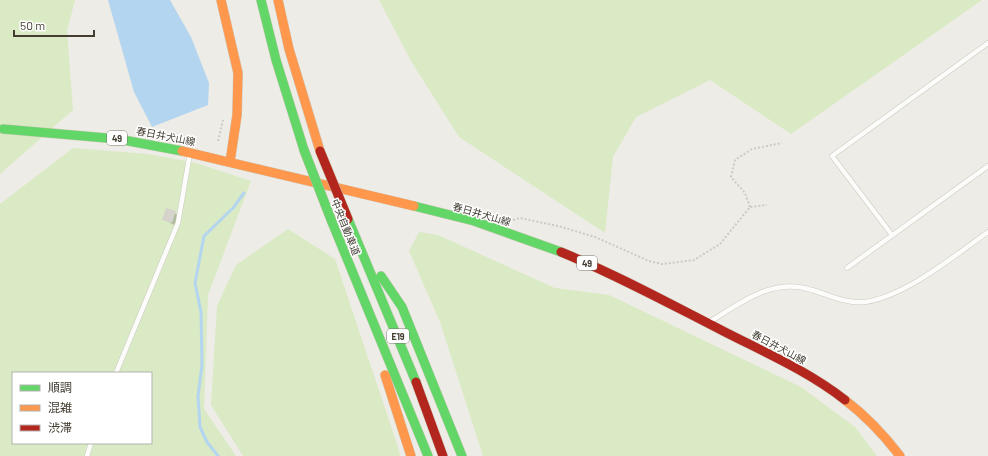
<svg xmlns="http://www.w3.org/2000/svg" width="988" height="456" font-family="Barlow,'Noto Sans JP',sans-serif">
  <rect width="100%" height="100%" fill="#eeece6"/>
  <!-- green -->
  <path fill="#daeac4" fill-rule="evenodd" d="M 0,0 L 75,0 L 67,31 L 73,110 L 0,174 Z
    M 379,0 L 982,0 L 791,134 L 710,80 L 636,117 L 613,157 L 605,233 L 459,137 L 411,61 Z
    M 73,148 L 148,154 L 196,163 L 251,181 L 208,295 L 204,409 L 236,456 L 0,456 L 0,204 ZM 13,373 L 151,373 L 151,443 L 13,443 Z
    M 288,229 L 335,259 L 399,450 L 400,456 L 243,456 L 211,405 L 217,306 L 236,265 Z
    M 419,232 L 438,235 L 555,288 L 609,295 L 801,387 L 855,427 L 877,456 L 483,456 L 440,322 L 409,251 Z"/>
  <!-- water -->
  <path fill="#b3d5ef" d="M 108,0 L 170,0 L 191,37 L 209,83 L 208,105 L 152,127 L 134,92 Z"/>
  <!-- shadow -->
  <path fill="#0003" d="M 167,209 L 178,215 L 174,225 L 163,219 Z"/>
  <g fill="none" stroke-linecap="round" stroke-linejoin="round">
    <!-- stream -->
    <path stroke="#b3d5ef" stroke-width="3" d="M 218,456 L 207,442 L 200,427 L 198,396 L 202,365 L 201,312 L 195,283 L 204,236 L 233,208 L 244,193"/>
  </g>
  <!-- building -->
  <path fill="#d6d3cd" d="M 166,208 L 176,211 L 172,223 L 162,220 Z"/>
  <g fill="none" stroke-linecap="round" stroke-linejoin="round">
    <!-- lane casing -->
    <g stroke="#ccc9c3" stroke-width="5.5">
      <path id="lane" d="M 892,235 L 832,156 L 988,43
        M 847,268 L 988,166
        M 711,321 C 742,302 773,277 812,290 C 829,295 846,304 865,302 C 906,296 954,256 988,232
        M 116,373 L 178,223 L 190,153
        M 87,456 L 91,443"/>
    </g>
    <!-- fast casing -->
    <g stroke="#cec9bc" stroke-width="10">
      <path id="fast" d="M 261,0 L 276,60 L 304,150
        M 3,129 L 118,139 L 182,151
        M 414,206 L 474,221 L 561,252
        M 348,219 L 416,382
        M 332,222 L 428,456
        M 381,276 L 402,307 L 462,456"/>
    </g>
    <!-- slow casing -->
    <g stroke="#cec9bc" stroke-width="10">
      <path id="slow" d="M 221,0 L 238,73 L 237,115 L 230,162
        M 278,0 L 289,49 L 320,151
        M 182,151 L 414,206
        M 385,375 L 411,456
        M 845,400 C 866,416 884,435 900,456"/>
    </g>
    <!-- jam casing -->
    <g stroke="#cec9bc" stroke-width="10">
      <path id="jam" d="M 561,252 C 617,275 670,304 723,331 C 764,352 808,371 845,400
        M 416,382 L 443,456"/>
    </g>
    <!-- path -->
    <path stroke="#cccac6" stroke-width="2" stroke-dasharray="2 2" stroke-linecap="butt" d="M 218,141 L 223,120
      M 750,207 L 745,193 L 731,177 L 735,160 L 752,149 L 782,143
      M 513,220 L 520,218 L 558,226 L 595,237 L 649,261 L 662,264 L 694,260 L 720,244 L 750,207 L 767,205"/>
    <!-- lane -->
    <use href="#lane" stroke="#fcfcfb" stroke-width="4.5"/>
    <!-- fast -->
    <use href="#fast" stroke="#63d668" stroke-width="9"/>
    <!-- slow -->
    <use href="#slow" stroke="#ff974d" stroke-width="9"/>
    <!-- jam -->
    <use href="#jam" stroke="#b3261e" stroke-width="9"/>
    <!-- fast-bridge casing -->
    <g stroke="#c8baa0" stroke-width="10" stroke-linecap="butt">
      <path id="fast-bridge" d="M 304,150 L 332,222"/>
    </g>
    <!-- jam-bridge casing -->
    <g stroke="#c8baa0" stroke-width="10" stroke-linecap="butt">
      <path id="jam-bridge" d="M 320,151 L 348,219"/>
    </g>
    <!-- fast-bridge -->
    <use href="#fast-bridge" stroke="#63d668" stroke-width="9"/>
    <!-- jam-bridge -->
    <use href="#jam-bridge" stroke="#b3261e" stroke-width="9"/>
  </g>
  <g text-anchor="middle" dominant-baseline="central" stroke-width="3" stroke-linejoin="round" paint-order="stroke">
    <!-- shield labels -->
    <g fill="#fff" stroke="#7b7770" stroke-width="1">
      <rect x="107" y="131" width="20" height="14" rx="3"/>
      <rect x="577" y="256" width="20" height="14" rx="3"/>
      <rect x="387" y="329" width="22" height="14" rx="3"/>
    </g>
    <g font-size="9" font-weight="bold" fill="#433d32">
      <text x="117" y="138">49</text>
      <text x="587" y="263">49</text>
      <text x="398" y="336">E19</text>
    </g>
    <!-- street labels -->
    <g font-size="10" fill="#433d32" stroke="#fff">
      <text transform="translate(166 136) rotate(11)">春日井犬山線</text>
      <text transform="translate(482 214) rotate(16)">春日井犬山線</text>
      <text transform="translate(346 227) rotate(68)">中央自動車道</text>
      <text transform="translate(779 347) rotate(28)">春日井犬山線</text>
    </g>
  </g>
  <!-- legend -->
  <rect x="12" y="372" width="140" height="72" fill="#ffffff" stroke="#b4b1ad"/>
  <rect x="20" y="385" width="20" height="6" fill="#63d668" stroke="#b4b1ad"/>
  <text x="48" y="392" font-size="12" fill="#433d32">順調</text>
  <rect x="20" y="405" width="20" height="6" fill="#ff974d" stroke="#b4b1ad"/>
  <text x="48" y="412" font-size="12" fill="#433d32">混雑</text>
  <rect x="20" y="425" width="20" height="6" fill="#b3261e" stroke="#b4b1ad"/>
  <text x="48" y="432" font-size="12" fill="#433d32">渋滞</text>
  <!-- scale -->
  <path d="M14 30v6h80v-6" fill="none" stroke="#433d32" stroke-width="2"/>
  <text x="20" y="30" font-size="12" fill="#433d32" stroke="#ffffff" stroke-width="3" paint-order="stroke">50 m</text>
</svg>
